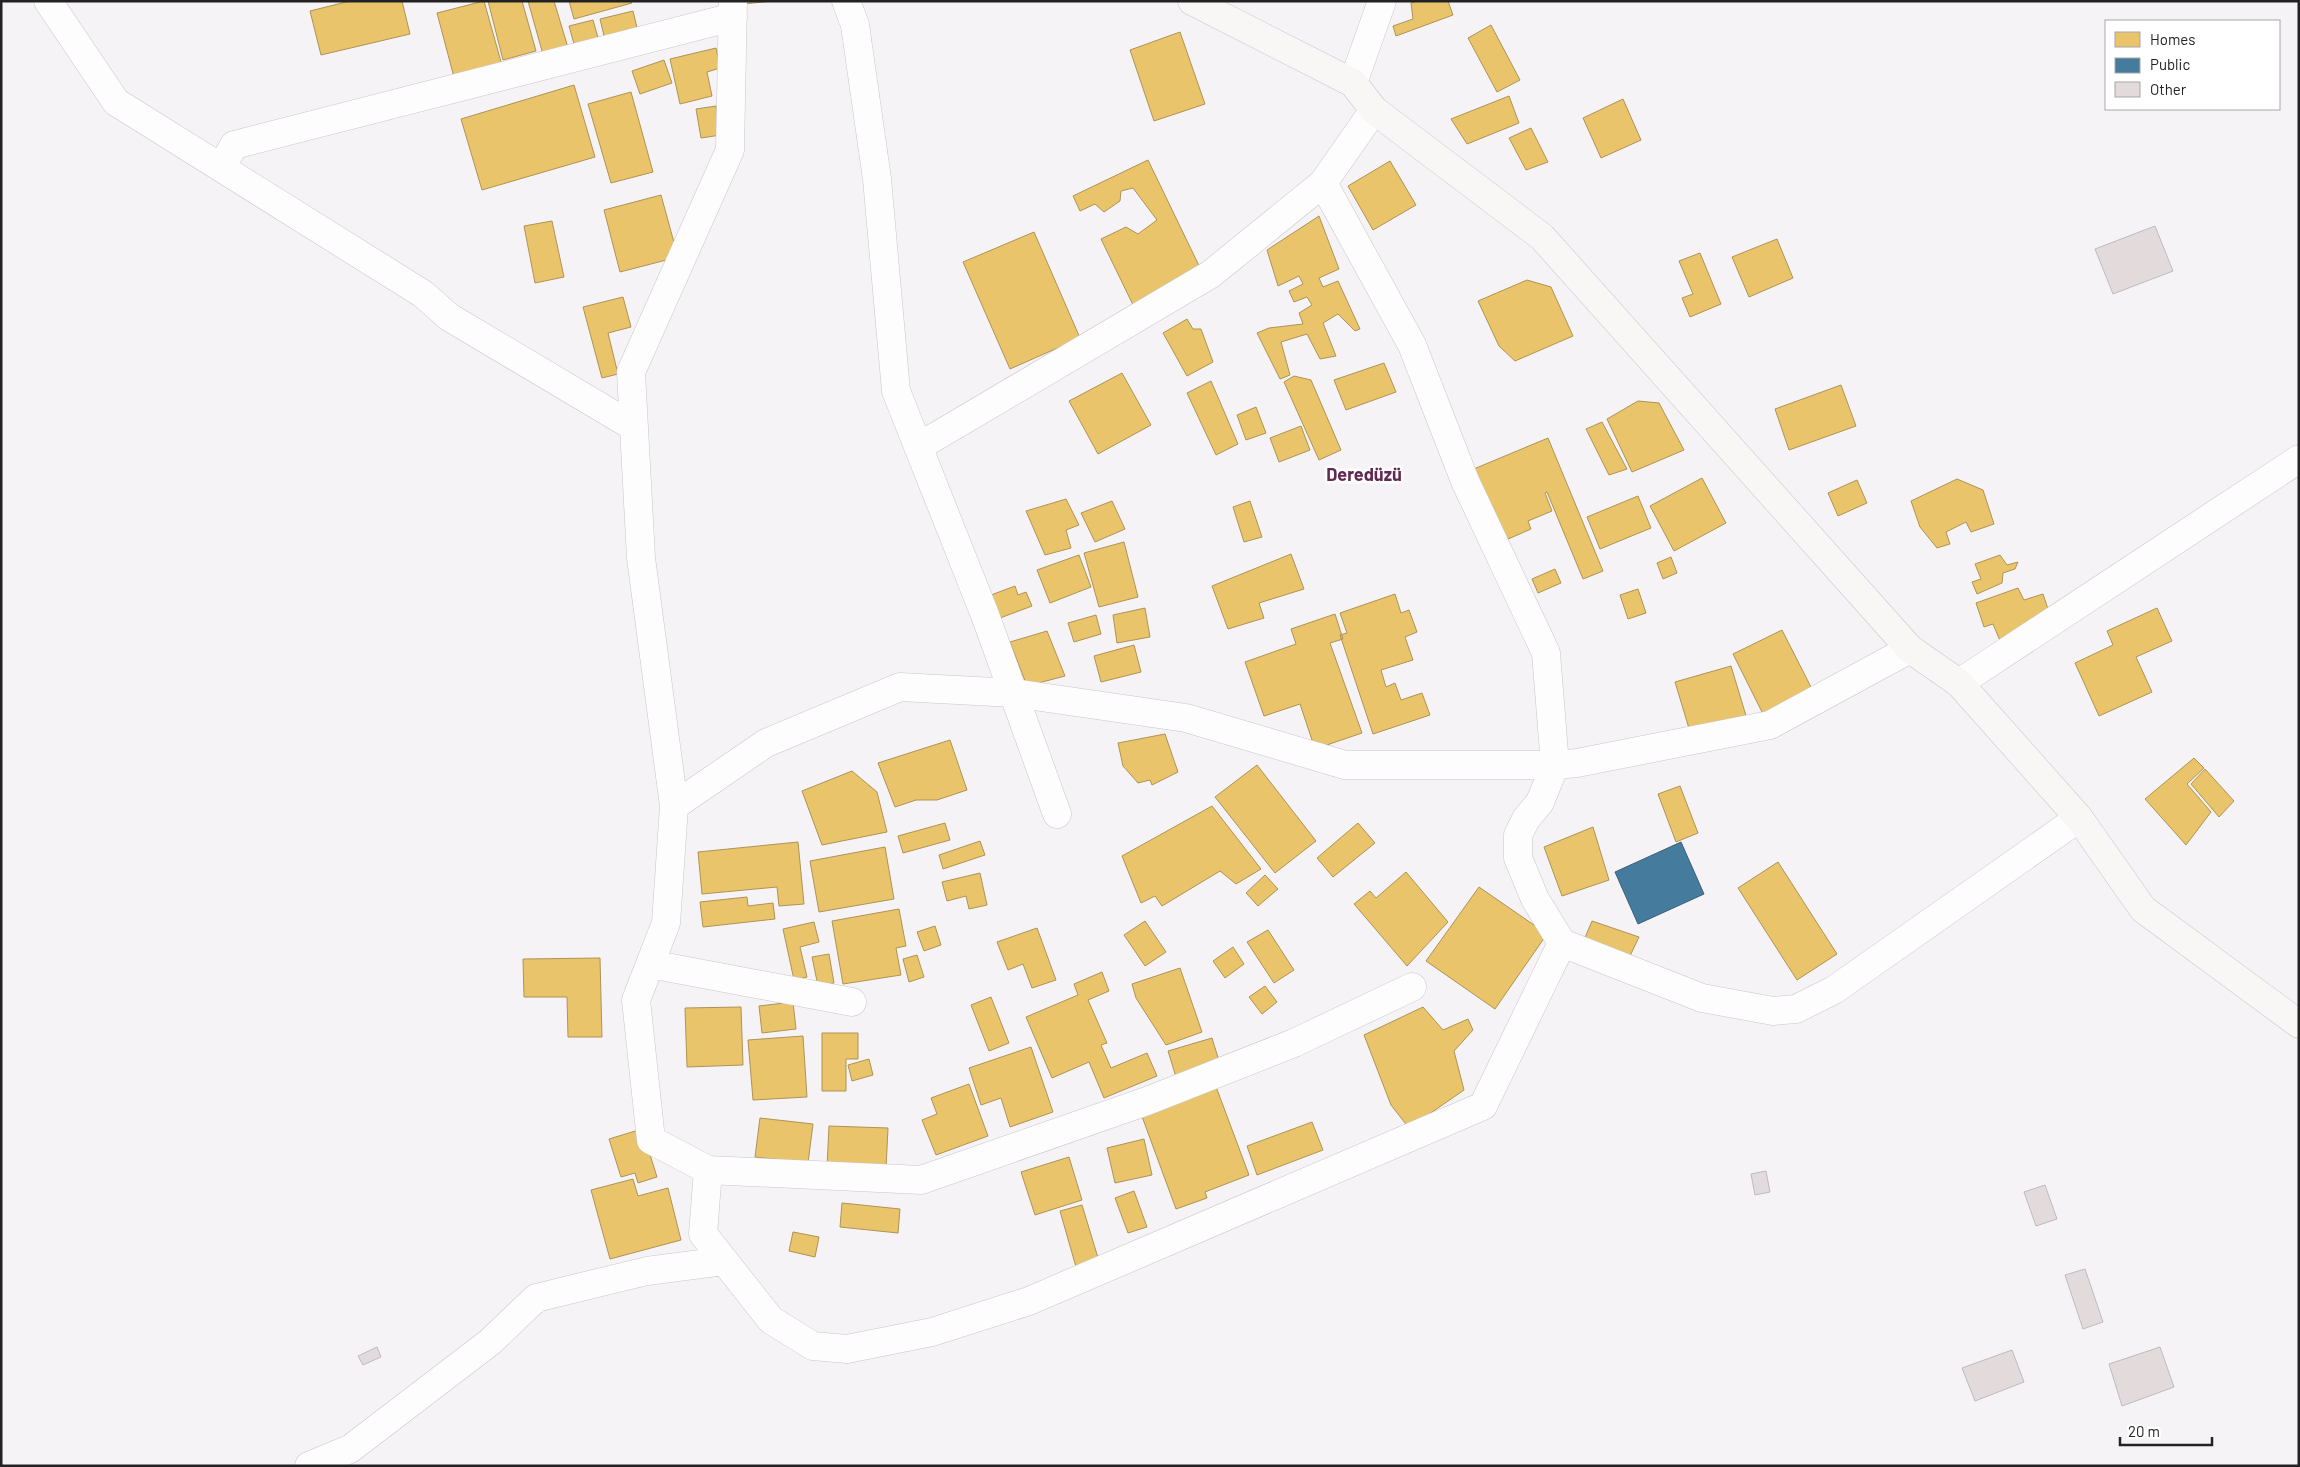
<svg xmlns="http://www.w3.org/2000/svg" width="2300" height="1467" font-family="Barlow,sans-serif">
  <rect width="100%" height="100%" fill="#f6f3f7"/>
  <!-- homes -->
  <path fill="#e9c46a" stroke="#ae9355" d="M 350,1 L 402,1 L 410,34 L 321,55 L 310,11 Z
    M 484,1 L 503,69 L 455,81 L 437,13 Z
    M 488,1 L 522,1 L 536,51 L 503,60 Z
    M 528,1 L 554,1 L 569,51 L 544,58 Z
    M 569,1 L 631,1 L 632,3 L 574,19 Z
    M 743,1 L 773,1 L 743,4 Z
    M 1417,1 L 1448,1 L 1453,15 L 1396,36 L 1393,26 L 1413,19 L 1411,3 Z
    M 633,11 L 639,36 L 606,44 L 600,19 Z
    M 593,20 L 600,45 L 576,51 L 569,26 Z
    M 1491,25 L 1520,80 L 1497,92 L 1468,38 Z
    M 1180,32 L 1205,104 L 1154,121 L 1130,50 Z
    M 716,48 L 720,68 L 707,72 L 712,96 L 680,104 L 670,59 Z
    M 664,60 L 672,83 L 640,94 L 632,71 Z
    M 574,85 L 595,157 L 482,190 L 461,119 Z
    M 631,92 L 653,172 L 611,183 L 588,104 Z
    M 1509,96 L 1519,123 L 1467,144 L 1451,119 Z
    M 1623,99 L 1641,140 L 1601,158 L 1583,118 Z
    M 716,106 L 721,135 L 701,138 L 696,109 Z
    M 1531,128 L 1548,162 L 1526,170 L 1509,138 Z
    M 1148,160 L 1204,276 L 1135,309 L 1101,239 L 1126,227 L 1138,234 L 1157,220 L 1133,188 L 1121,191 L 1120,201 L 1104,212 L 1095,204 L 1080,211 L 1073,196 Z
    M 1390,161 L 1416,205 L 1373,230 L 1348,186 Z
    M 661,195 L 678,257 L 620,272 L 604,210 Z
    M 1319,216 L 1339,269 L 1319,278 L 1323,287 L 1338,281 L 1360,329 L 1355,331 L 1338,314 L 1323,323 L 1336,356 L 1320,359 L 1307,334 L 1281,342 L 1290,375 L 1280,379 L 1257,333 L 1269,328 L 1303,324 L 1299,313 L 1312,305 L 1307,297 L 1294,302 L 1289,291 L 1303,284 L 1299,276 L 1278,286 L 1267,250 Z
    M 552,221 L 564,277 L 535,283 L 524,226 Z
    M 1034,232 L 1080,338 L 1010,369 L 963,262 Z
    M 1777,239 L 1793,278 L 1749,297 L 1732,257 Z
    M 1700,253 L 1721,304 L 1690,317 L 1682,298 L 1693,294 L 1679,261 Z
    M 1527,280 L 1551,287 L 1573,336 L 1515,361 L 1499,346 L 1478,301 Z
    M 623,297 L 631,327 L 608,333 L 618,374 L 602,378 L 583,307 Z
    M 1187,319 L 1193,329 L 1201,329 L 1213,362 L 1187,376 L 1163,333 Z
    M 1384,363 L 1396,392 L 1346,410 L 1334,380 Z
    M 1122,373 L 1151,425 L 1098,454 L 1069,401 Z
    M 1294,376 L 1311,380 L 1341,450 L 1319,460 L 1284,382 Z
    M 1211,381 L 1238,444 L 1216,455 L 1187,393 Z
    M 1841,385 L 1856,426 L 1789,450 L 1775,409 Z
    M 1638,401 L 1659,403 L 1684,450 L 1632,472 L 1607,419 Z
    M 1256,407 L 1266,433 L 1246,440 L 1237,415 Z
    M 1602,422 L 1627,469 L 1609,475 L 1586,429 Z
    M 1301,426 L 1310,450 L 1279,462 L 1270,438 Z
    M 1548,438 L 1603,571 L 1583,579 L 1547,492 L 1545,493 L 1552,511 L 1528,521 L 1531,529 L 1499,543 L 1469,471 Z
    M 1702,478 L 1726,523 L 1674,551 L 1650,506 Z
    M 1957,479 L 1983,490 L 1994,524 L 1971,532 L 1966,522 L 1946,532 L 1950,544 L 1937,548 L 1920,527 L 1911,501 Z
    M 1857,480 L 1867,503 L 1838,516 L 1828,493 Z
    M 1638,496 L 1651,528 L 1600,549 L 1587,517 Z
    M 1066,499 L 1079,525 L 1066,530 L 1071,548 L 1045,555 L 1026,511 Z
    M 1112,501 L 1125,529 L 1095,542 L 1081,513 Z
    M 1250,501 L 1262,537 L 1244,542 L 1233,507 Z
    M 1124,542 L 1138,597 L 1099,607 L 1084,553 Z
    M 1291,554 L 1304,589 L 1259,603 L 1264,618 L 1228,629 L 1212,586 Z
    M 1079,555 L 1091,587 L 1050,603 L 1037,570 Z
    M 2000,555 L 2007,565 L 2018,562 L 2015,569 L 2003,573 L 2002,583 L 1977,594 L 1972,582 L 1981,579 L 1975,564 Z
    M 1671,557 L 1677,573 L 1663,579 L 1657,563 Z
    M 1555,569 L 1561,583 L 1538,593 L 1532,579 Z
    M 1015,586 L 1018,595 L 1026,592 L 1032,606 L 1000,618 L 991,595 Z
    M 2018,588 L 2024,600 L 2043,594 L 2051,618 L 2001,643 L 1993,624 L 1984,627 L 1976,603 Z
    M 1638,589 L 1646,613 L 1628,619 L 1620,595 Z
    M 1395,594 L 1401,613 L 1409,610 L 1417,632 L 1405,637 L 1413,660 L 1381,670 L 1386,687 L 1395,683 L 1401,700 L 1422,693 L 1430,715 L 1373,734 L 1340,635 L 1347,633 L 1340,613 Z
    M 1145,608 L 1150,637 L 1117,643 L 1113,615 Z
    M 2157,608 L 2172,641 L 2136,657 L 2152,692 L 2099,716 L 2075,663 L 2113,645 L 2107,631 Z
    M 1335,614 L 1343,639 L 1330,643 L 1362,733 L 1315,749 L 1300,704 L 1264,716 L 1245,662 L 1296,644 L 1291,629 Z
    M 1096,615 L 1101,634 L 1074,642 L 1068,623 Z
    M 1782,630 L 1813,691 L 1764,716 L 1733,654 Z
    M 1047,631 L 1065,676 L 1027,686 L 1010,642 Z
    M 1134,645 L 1141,672 L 1101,682 L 1094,656 Z
    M 1731,666 L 1747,719 L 1691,735 L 1675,682 Z
    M 1165,734 L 1178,772 L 1152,785 L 1150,780 L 1138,783 L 1123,766 L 1118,743 Z
    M 950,740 L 967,790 L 937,800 L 916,800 L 895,807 L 878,763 Z
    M 2194,758 L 2204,768 L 2187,784 L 2211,812 L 2186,845 L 2145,799 Z
    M 1257,765 L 1316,841 L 1275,873 L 1215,797 Z
    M 2205,769 L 2234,801 L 2219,817 L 2191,784 Z
    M 852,771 L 877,792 L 887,832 L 822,845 L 802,791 Z
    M 1680,786 L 1698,833 L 1676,842 L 1658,794 Z
    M 1212,806 L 1261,869 L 1236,884 L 1220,871 L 1162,906 L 1155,896 L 1141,903 L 1122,856 Z
    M 945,823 L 950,840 L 903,853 L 898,836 Z
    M 1358,823 L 1375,843 L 1333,877 L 1317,858 Z
    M 1593,827 L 1609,880 L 1562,896 L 1544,847 Z
    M 980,841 L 985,855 L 943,869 L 939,855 Z
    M 798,842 L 804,904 L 779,906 L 777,887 L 702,894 L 698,852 Z
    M 885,847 L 894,899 L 819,912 L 810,861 Z
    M 1778,862 L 1837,954 L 1797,980 L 1738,888 Z
    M 1406,872 L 1448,922 L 1407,966 L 1354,904 L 1370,891 L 1376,898 Z
    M 980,873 L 987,905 L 969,909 L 966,896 L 947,901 L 942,882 Z
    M 1265,875 L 1278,889 L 1258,906 L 1246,893 Z
    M 1479,887 L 1547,934 L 1495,1009 L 1426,961 Z
    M 747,897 L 748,906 L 773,903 L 775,919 L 703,927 L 700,902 Z
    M 899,909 L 906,946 L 896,948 L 901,975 L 843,984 L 832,921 Z
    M 1145,921 L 1166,952 L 1145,966 L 1124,935 Z
    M 1592,921 L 1639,937 L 1630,956 L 1584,940 Z
    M 814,922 L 819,942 L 800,947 L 807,977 L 794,980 L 783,929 Z
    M 935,926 L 941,945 L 924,951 L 917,932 Z
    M 1037,928 L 1056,980 L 1032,988 L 1023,964 L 1008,970 L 997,942 Z
    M 1268,930 L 1294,970 L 1274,983 L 1247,942 Z
    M 1233,947 L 1244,964 L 1225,978 L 1213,961 Z
    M 829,954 L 834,983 L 818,986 L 812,957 Z
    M 917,955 L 924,977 L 909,982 L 903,959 Z
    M 600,958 L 602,1037 L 568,1037 L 567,997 L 524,997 L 523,959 Z
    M 1180,968 L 1202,1032 L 1166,1045 L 1136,998 L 1132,984 Z
    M 1102,972 L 1109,991 L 1088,1000 L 1107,1043 L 1101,1045 L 1111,1068 L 1147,1053 L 1157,1076 L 1104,1098 L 1089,1062 L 1052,1078 L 1026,1017 L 1078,995 L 1074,984 Z
    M 1265,986 L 1277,1002 L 1262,1014 L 1249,997 Z
    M 991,997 L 1009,1043 L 989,1051 L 971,1005 Z
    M 793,1002 L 796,1029 L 762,1033 L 759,1006 Z
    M 741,1007 L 743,1065 L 687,1067 L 685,1008 Z
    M 1423,1007 L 1443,1030 L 1468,1019 L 1473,1030 L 1454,1051 L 1464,1090 L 1409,1128 L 1391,1105 L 1364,1035 Z
    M 822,1033 L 858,1033 L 858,1059 L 846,1059 L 846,1091 L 822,1091 Z
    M 803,1036 L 807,1097 L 753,1100 L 748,1040 Z
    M 1212,1038 L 1220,1064 L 1176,1077 L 1168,1051 Z
    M 1031,1047 L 1053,1112 L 1010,1127 L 1001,1098 L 981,1105 L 969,1068 Z
    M 869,1059 L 873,1075 L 852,1081 L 848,1065 Z
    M 969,1084 L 988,1136 L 936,1155 L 922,1120 L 937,1114 L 931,1098 Z
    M 1215,1084 L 1249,1175 L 1205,1192 L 1207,1198 L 1176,1209 L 1140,1111 Z
    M 760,1118 L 813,1124 L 808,1163 L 755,1157 Z
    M 1312,1122 L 1323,1150 L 1257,1175 L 1247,1146 Z
    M 829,1126 L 888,1128 L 886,1169 L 827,1167 Z
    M 642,1129 L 657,1177 L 638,1183 L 635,1173 L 621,1177 L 609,1139 Z
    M 1144,1139 L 1152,1175 L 1115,1183 L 1107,1148 Z
    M 1069,1157 L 1082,1200 L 1035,1215 L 1021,1172 Z
    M 633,1179 L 638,1196 L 668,1188 L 681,1240 L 610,1259 L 591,1190 Z
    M 1134,1191 L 1147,1227 L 1128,1233 L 1115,1198 Z
    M 842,1203 L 900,1209 L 898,1233 L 840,1227 Z
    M 1082,1205 L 1099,1261 L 1076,1267 L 1060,1211 Z
    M 793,1232 L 819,1237 L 815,1257 L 789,1251 Z"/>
  <!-- public -->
  <path fill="#457b9d" stroke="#3b6078" d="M 1681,842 L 1704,894 L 1638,924 L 1615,872 Z"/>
  <!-- building -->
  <path fill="#e3dadc" stroke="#bebbbd" d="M 2155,226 L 2173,271 L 2113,294 L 2095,249 Z
    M 1766,1171 L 1770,1192 L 1755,1195 L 1751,1174 Z
    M 2045,1185 L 2057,1219 L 2036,1226 L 2024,1192 Z
    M 2085,1269 L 2103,1322 L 2083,1329 L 2065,1275 Z
    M 377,1347 L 381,1357 L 363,1365 L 358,1356 Z
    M 2160,1347 L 2174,1387 L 2122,1406 L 2109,1364 Z
    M 2012,1350 L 2024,1382 L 1975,1401 L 1962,1368 Z"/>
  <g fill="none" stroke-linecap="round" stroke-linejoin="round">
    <!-- street casing -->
    <g stroke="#c8c6c9" stroke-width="29">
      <path id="street" d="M 48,1 L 116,102 L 423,294 L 449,317 L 634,427
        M 846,1 L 855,25 L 877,179 L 896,391 L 985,615 L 1057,814
        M 1353,83 L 1382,1
        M 222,166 L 234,145 L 733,17
        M 1323,183 L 1412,345 L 1465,481 L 1546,653 L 1555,765 L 1540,802 L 1526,819 L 1518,835 L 1518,858 L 1535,899 L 1562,943 L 1702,998 L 1773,1011 L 1796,1009 L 1834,990 L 2079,818
        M 918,447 L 1211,274 L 1323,183 L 1374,110
        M 1959,683 L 2299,459
        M 674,806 L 766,743 L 900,687 L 1014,693 L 1186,718 L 1345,765 L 1555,765 L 1577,763 L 1770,725 L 1910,649
        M 650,964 L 852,1002
        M 1412,987 L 1294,1043 L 1147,1101 L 921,1180 L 708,1170 L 703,1234 L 771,1320 L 813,1346 L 847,1349 L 932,1332 L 1029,1301 L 1483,1106 L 1562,943
        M 708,1170 L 651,1140 L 636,1000 L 666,923 L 674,806 L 641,558 L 631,372 L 730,150 L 733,1
        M 309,1466 L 350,1449 L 490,1342 L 536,1298 L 647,1271 L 724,1261"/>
    </g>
    <!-- secondary casing -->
    <g stroke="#c8c6c9" stroke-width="29">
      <path id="secondary" d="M 1192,1 L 1353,83 L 1374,110 L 1542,237 L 1910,649 L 1959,683 L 2079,818 L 2143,909 L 2299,1024"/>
    </g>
    <!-- street -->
    <use href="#street" stroke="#fefdfe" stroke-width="28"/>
    <!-- secondary -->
    <use href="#secondary" stroke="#f9f6f6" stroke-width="28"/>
  </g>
  <g text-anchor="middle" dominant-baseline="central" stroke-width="5" stroke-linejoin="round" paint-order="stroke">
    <!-- quarter labels -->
    <g font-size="18" font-weight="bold" fill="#622852" stroke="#fff">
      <text x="1364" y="474">Deredüzü</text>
    </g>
  </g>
  <!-- border -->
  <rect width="2300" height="1467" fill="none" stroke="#232223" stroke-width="5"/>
  <!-- legend -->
  <rect x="2105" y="20" width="175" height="90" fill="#ffffff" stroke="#a7a7a7"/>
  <rect x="2115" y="32" width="25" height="15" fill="#e9c46a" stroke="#a7a7a7"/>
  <text x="2150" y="45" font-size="15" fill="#232223">Homes</text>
  <rect x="2115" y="58" width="25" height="15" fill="#457b9d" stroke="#a7a7a7"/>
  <text x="2150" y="70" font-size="15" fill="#232223">Public</text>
  <rect x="2115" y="82" width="25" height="15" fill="#e3dadc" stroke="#a7a7a7"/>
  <text x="2150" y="95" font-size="15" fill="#232223">Other</text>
  <!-- scale -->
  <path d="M2120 1437v8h92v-8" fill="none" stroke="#232223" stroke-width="2.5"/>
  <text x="2128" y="1437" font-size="15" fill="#232223" stroke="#ffffff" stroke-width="4" paint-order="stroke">20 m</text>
</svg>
